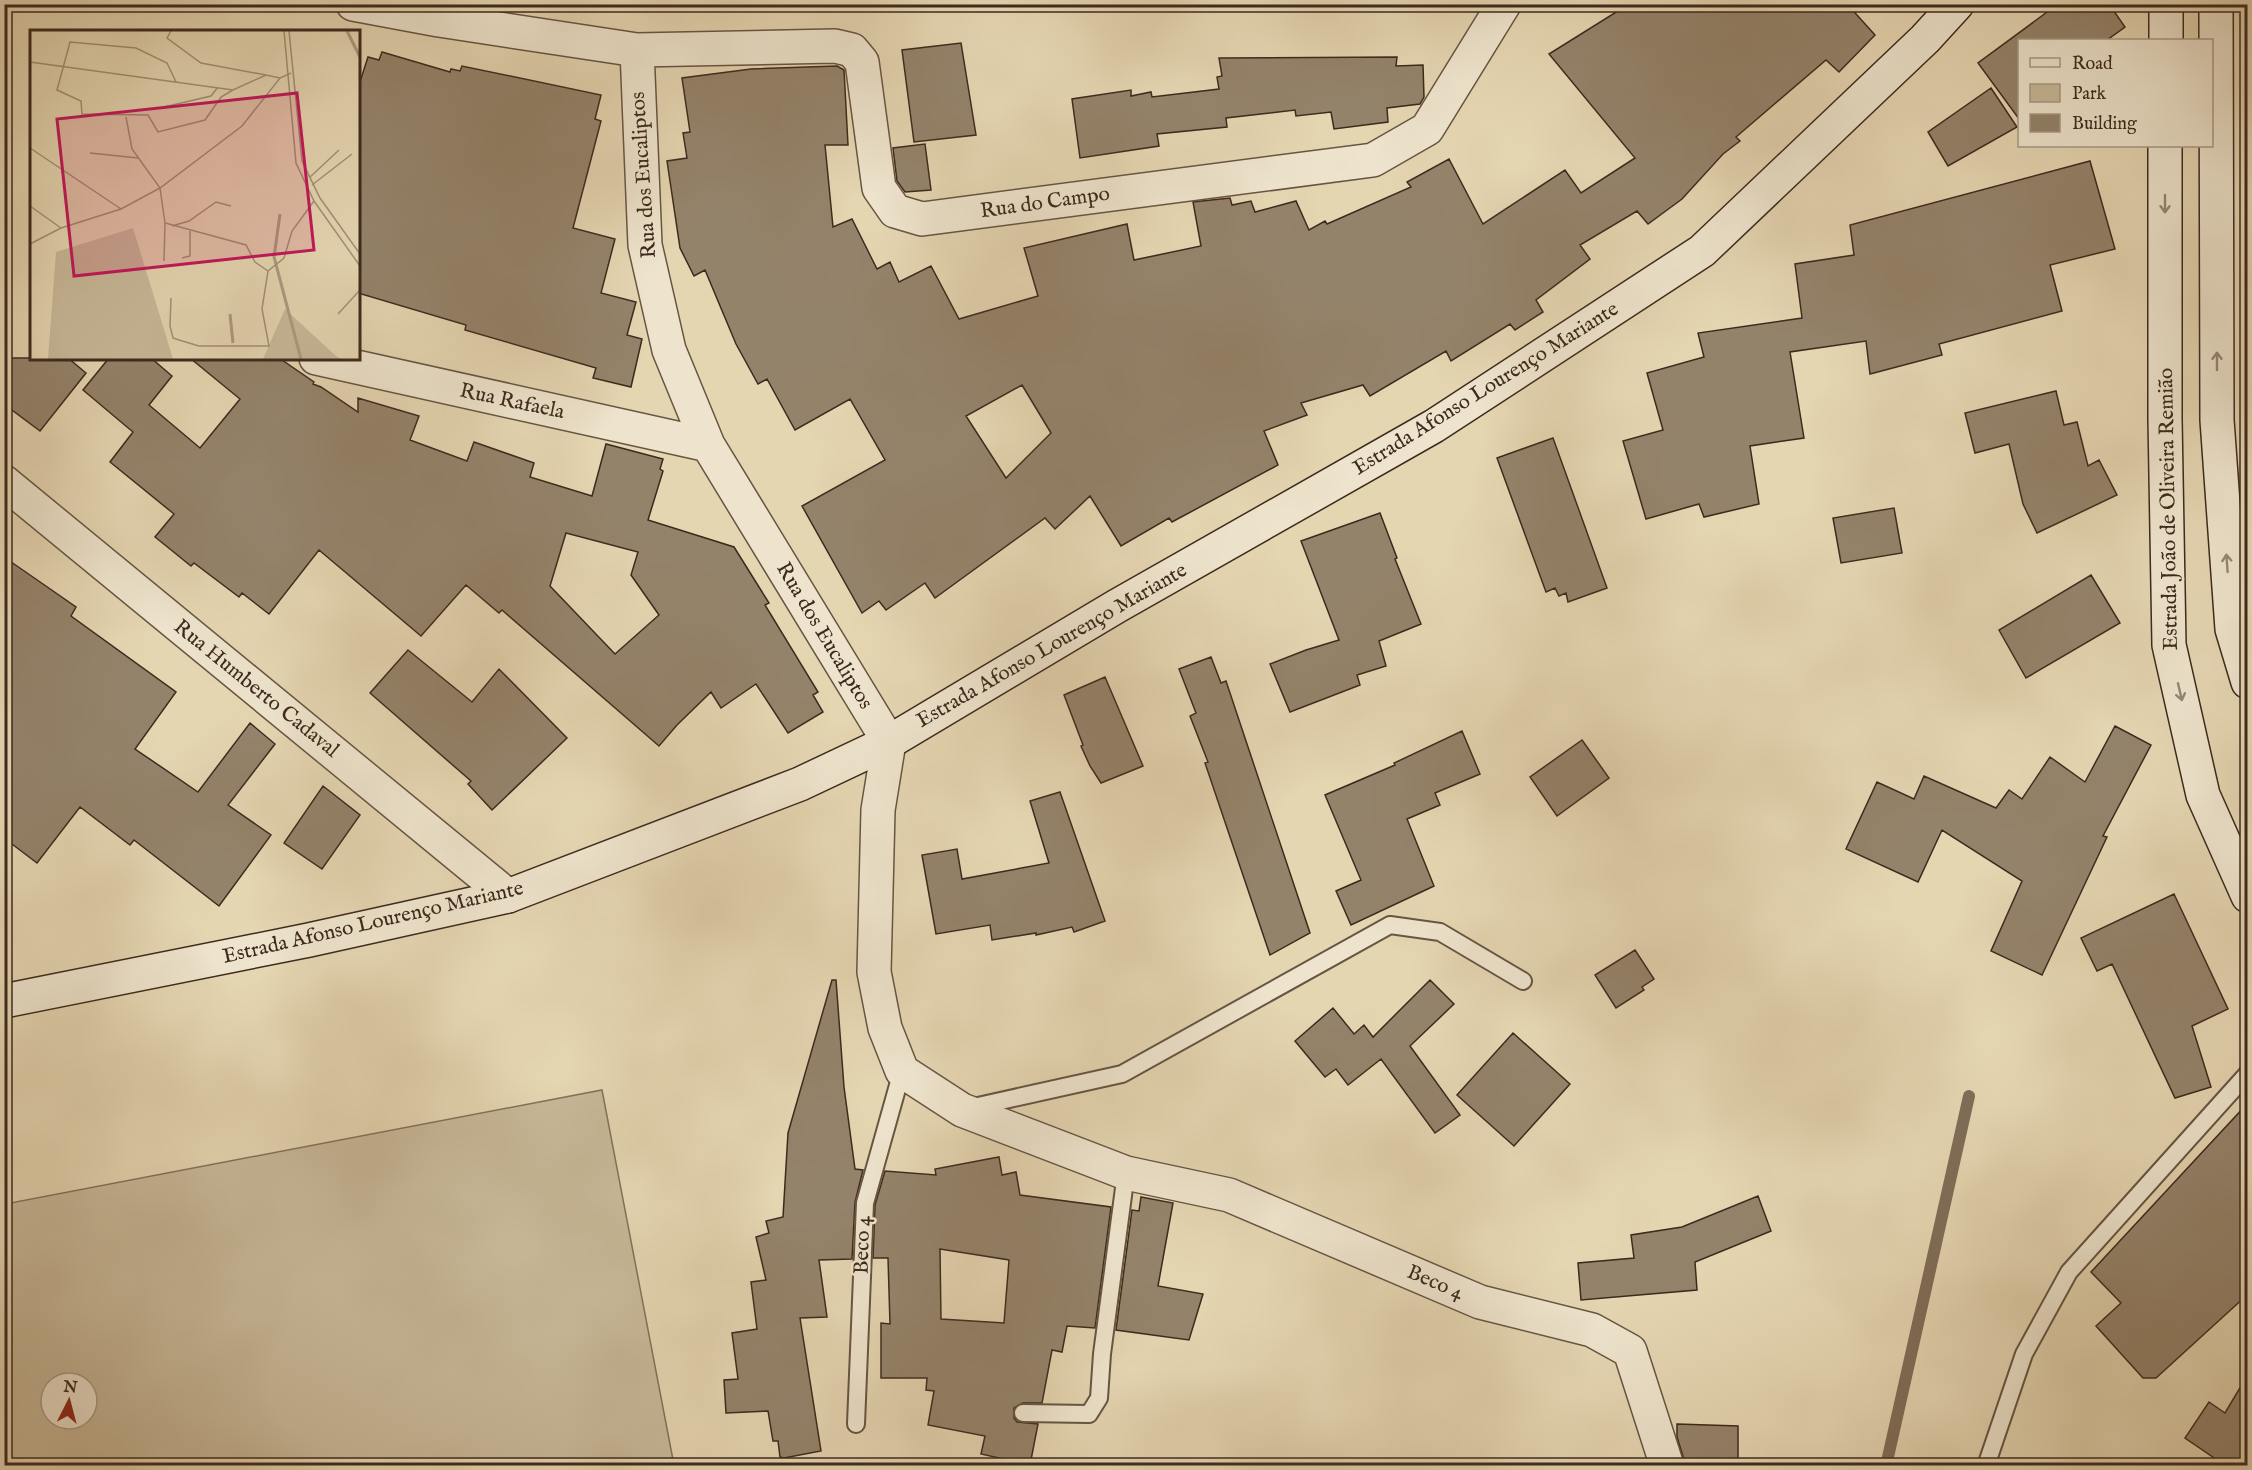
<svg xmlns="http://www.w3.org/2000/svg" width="2252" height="1470" font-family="'IM FELL English',serif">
  <rect width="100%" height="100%" fill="#e5d6b2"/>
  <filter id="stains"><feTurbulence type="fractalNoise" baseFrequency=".00333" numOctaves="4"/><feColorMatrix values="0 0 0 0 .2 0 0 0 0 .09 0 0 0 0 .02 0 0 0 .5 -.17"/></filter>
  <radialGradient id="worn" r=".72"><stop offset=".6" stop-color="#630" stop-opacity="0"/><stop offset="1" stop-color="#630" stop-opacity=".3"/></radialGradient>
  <!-- green -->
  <path fill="#c8b999" stroke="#82725c" stroke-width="1.5" fill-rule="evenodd" d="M 602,1090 L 674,1465 L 5,1465 L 5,1204 ZM 51,1383 L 87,1383 L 87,1419 L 51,1419 Z"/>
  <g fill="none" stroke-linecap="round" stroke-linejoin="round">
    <!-- stream -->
    <path stroke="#806e59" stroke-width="12" d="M 1886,1466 L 1969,1096"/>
  </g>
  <!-- building -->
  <path fill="#94836b" stroke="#3d2a1e" stroke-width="1.5" fill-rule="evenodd" d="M 1629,4 L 1847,4 L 1875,35 L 1839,72 L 1826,60 L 1736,137 L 1740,141 L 1723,154 L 1682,199 L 1648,224 L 1637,211 L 1580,245 L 1590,259 L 1536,300 L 1543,312 L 1515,330 L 1510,324 L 1451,361 L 1446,351 L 1370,396 L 1363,385 L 1301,403 L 1307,415 L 1264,431 L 1278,465 L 1172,522 L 1169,518 L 1121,546 L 1090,496 L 1055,529 L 1045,518 L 935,598 L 925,583 L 886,610 L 879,601 L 862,613 L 802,506 L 885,460 L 850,399 L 795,430 L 767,379 L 758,384 L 736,344 L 705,270 L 694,276 L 680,248 L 667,161 L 687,158 L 683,133 L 690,132 L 682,78 L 751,69 L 837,66 L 844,70 L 848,145 L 825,145 L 833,227 L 852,219 L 877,269 L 890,262 L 899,282 L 931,266 L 959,319 L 1038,296 L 1024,248 L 1127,224 L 1134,260 L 1201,246 L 1193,202 L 1230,198 L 1232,205 L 1251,201 L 1255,212 L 1296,201 L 1309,230 L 1325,221 L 1327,224 L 1411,187 L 1407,182 L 1449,159 L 1483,224 L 1565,170 L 1581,193 L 1635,158 L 1549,54 ZM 1022,385 L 1051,433 L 1006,478 L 966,416 Z
    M 2058,4 L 2109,4 L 2125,27 L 2107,40 L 2019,40 L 2019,119 L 1978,63 Z
    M 961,43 L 976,135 L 914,142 L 902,50 Z
    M 382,52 L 450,72 L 451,69 L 460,71 L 462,66 L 601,95 L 595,119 L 601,121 L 573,228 L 615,239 L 601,293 L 636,302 L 627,335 L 642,339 L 631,387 L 593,378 L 596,368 L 465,330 L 466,325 L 358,293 L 358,88 L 368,57 L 379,60 Z
    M 1397,57 L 1396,66 L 1423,65 L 1424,97 L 1420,104 L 1387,108 L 1388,122 L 1334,129 L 1331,112 L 1296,116 L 1295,110 L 1226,118 L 1227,127 L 1157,134 L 1159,146 L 1080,158 L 1072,99 L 1131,90 L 1131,96 L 1151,92 L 1152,97 L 1219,89 L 1217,77 L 1222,76 L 1219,58 Z
    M 1991,88 L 2017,127 L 1948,166 L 1928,132 Z
    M 925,144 L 931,190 L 905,192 L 897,181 L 893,148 Z
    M 2090,161 L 2115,249 L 2050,265 L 2062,311 L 1939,344 L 1942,355 L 1870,374 L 1866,341 L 1790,352 L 1804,438 L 1750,446 L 1759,504 L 1704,517 L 1699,504 L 1646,519 L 1623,441 L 1663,430 L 1647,373 L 1704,357 L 1698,333 L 1802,318 L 1795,264 L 1854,255 L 1850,225 Z
    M 4,358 L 68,358 L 86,373 L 40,431 L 4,404 Z
    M 109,358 L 151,358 L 172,376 L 149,405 L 200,448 L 240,399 L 190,358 L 279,358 L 314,382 L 313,384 L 321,387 L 358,412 L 358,398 L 419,416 L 410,440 L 467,461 L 474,442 L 534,463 L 530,477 L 592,496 L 606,444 L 663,459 L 660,469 L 663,471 L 648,520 L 734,547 L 769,603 L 765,605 L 818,692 L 813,695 L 823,712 L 788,733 L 756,684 L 721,708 L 711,692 L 677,725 L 659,746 L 502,610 L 499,613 L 466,585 L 421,636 L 319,550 L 269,614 L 242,593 L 239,597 L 194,563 L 191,566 L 155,537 L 174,514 L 110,462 L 133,432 L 83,390 ZM 566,533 L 638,552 L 631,575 L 659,615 L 615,654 L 550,586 Z
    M 2056,391 L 2064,425 L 2077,422 L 2088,466 L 2099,460 L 2117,495 L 2037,533 L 2023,504 L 2009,444 L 1975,453 L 1965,413 Z
    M 1553,438 L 1607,588 L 1568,602 L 1566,593 L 1559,596 L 1555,588 L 1546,592 L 1497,458 Z
    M 1894,508 L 1902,553 L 1841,563 L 1833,518 Z
    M 1380,513 L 1397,558 L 1395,559 L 1421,624 L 1379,641 L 1386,666 L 1357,675 L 1360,685 L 1290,712 L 1270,664 L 1306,650 L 1339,640 L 1301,541 Z
    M 4,557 L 76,607 L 71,616 L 176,692 L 135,749 L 198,792 L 250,723 L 275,744 L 228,805 L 271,835 L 219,906 L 134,840 L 130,845 L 80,807 L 37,863 L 4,838 Z
    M 2091,575 L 2120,623 L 2026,678 L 1999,630 Z
    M 408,650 L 472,702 L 499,669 L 567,738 L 492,810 L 468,784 L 471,781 L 370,693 Z
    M 1211,657 L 1221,683 L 1226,681 L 1310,933 L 1270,955 L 1205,763 L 1208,762 L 1190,716 L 1196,713 L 1179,669 Z
    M 1105,677 L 1143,766 L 1101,783 L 1090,766 L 1081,746 L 1083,745 L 1064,695 Z
    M 2115,726 L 2151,745 L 2103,836 L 2107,837 L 2042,975 L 1991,951 L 2022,881 L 1942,830 L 1918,882 L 1846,849 L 1877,782 L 1914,799 L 1924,776 L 1996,808 L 2009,790 L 2022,799 L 2050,757 L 2085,782 Z
    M 1462,731 L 1480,774 L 1435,793 L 1440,805 L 1407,819 L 1434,886 L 1351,925 L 1336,891 L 1361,880 L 1325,795 L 1395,765 L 1394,763 Z
    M 1582,740 L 1609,778 L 1557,816 L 1530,777 Z
    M 323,786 L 360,815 L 322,869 L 284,843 Z
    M 1060,792 L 1105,921 L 1074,932 L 1072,927 L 1036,935 L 1036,933 L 992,940 L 990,925 L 936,934 L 922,855 L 957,849 L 962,879 L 1049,863 L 1030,801 Z
    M 2174,894 L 2228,1009 L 2192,1026 L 2211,1087 L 2175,1098 L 2112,964 L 2097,971 L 2081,938 Z
    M 1635,950 L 1654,979 L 1642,987 L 1644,990 L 1616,1008 L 1595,975 Z
    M 832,980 L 836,980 L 844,1087 L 855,1169 L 863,1170 L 855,1202 L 852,1259 L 819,1260 L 827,1317 L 800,1318 L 821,1451 L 784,1458 L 780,1457 L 778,1441 L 773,1441 L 768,1411 L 726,1413 L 724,1380 L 738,1379 L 732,1333 L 757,1329 L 751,1282 L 766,1280 L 756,1237 L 769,1233 L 766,1221 L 783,1217 L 788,1133 Z
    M 1430,980 L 1454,1004 L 1410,1046 L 1460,1115 L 1435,1133 L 1381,1059 L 1348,1085 L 1336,1069 L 1325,1077 L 1295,1041 L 1333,1008 L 1354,1034 L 1364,1025 L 1373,1037 Z
    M 1513,1033 L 1570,1084 L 1514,1146 L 1457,1095 Z
    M 2247,1104 L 2247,1295 L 2156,1378 L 2143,1378 L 2096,1326 L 2121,1303 L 2091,1272 Z
    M 999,1157 L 1002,1175 L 1016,1172 L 1020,1195 L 1111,1207 L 1095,1328 L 1067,1326 L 1062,1352 L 1052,1350 L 1042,1403 L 1023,1403 L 1014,1408 L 1014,1418 L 1017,1422 L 1038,1424 L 1030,1465 L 981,1454 L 985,1436 L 928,1425 L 934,1391 L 926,1390 L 927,1378 L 881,1378 L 881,1323 L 890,1324 L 888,1258 L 873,1258 L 875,1205 L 885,1171 L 936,1175 L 935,1169 ZM 940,1249 L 1009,1260 L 1004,1323 L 941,1319 Z
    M 1758,1196 L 1771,1231 L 1695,1262 L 1697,1290 L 1581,1300 L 1578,1263 L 1634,1258 L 1631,1235 L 1682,1227 Z
    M 1141,1197 L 1173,1203 L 1158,1286 L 1203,1294 L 1189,1340 L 1116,1330 L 1132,1210 L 1139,1211 Z
    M 2247,1376 L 2247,1466 L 2226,1466 L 2185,1438 L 2209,1402 L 2225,1413 Z
    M 1677,1424 L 1738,1426 L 1738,1464 L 1685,1463 L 1677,1437 Z"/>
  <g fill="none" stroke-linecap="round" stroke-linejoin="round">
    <!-- service casing -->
    <g stroke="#675543" stroke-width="20">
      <path id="service" d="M 969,1108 L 1122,1074 L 1390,925 L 1440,932 L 1523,981
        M 1023,1413 L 1089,1414 L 1099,1398 L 1102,1354 L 1126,1173
        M 856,1424 L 865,1203 L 902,1071
        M 1986,1466 L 2024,1354 L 2069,1272 L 2248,1073"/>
    </g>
    <!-- minor casing -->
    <g stroke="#675543" stroke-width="36">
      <path id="minor" d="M 353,4 L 439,20 L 637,50 L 835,46 L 852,50 L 862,62 L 879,188 L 895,211 L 922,219 L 1373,160 L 1427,129 L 1504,4
        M 637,50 L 645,245 L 669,350 L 708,445 L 889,742 L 878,810 L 874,972 L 885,1028 L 902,1071 L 962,1110 L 1126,1173 L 1229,1195 L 1480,1302 L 1592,1330 L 1630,1351 L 1667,1466
        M 316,358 L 708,445
        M 4,482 L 508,896"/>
    </g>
    <!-- secondary casing -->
    <g stroke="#3d2a1e" stroke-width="36">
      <path id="secondary" d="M 2216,4 L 2217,420 L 2232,629 L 2248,682
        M 2166,40 L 2166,4
        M 2165,146 L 2165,419 L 2169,645 L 2203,795 L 2248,896
        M 4,1001 L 309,940 L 508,896 L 800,784 L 889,742 L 1117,606 L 1434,426 L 1702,251 L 1925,39 L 1957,4"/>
    </g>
    <!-- service -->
    <use href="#service" stroke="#eee4cd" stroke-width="16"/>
    <!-- minor -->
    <use href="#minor" stroke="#eee4cd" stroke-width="33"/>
    <!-- secondary -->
    <use href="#secondary" stroke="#eee4cd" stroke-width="33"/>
  </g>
  <!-- one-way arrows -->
  <defs><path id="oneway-shaft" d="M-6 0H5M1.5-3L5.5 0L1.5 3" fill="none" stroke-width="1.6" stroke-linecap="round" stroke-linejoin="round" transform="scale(1.5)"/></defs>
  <g stroke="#968776">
    <use href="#oneway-shaft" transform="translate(2165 204) rotate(90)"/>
    <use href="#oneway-shaft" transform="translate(2217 361) rotate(-90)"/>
    <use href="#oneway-shaft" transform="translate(2227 563) rotate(-94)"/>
    <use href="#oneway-shaft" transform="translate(2180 692) rotate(77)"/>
  </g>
  <g text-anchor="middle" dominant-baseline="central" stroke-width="5" stroke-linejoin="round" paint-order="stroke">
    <!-- street labels -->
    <g font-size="21" fill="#3d2a1e" stroke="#eee4cd">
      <text transform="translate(644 175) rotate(-94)">Rua dos Eucaliptos</text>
      <text transform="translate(1045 203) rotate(-8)">Rua do Campo</text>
      <text transform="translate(1486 389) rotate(-32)">Estrada Afonso Lourenço Mariante</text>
      <text transform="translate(512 402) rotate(12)">Rua Rafaela</text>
      <text transform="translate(2169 509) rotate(-91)">Estrada João de Oliveira Remião</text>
      <text transform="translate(824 636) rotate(59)">Rua dos Eucaliptos</text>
      <text transform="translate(1052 646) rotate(-30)">Estrada Afonso Lourenço Mariante</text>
      <text transform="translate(256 689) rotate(39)">Rua Humberto Cadaval</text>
      <text transform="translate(373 923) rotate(-13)">Estrada Afonso Lourenço Mariante</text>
      <text transform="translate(863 1245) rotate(-88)">Beco 4</text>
      <text transform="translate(1435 1283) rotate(23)">Beco 4</text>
    </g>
  </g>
  <!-- overview -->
  <g transform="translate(30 30)">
    <rect width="330" height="330" fill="#e5d6b2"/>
    <path d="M 103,198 L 143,329 L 18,329 L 26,222 ZM 255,279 L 306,326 L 311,329 L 233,329 Z" fill="#c8b999"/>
    <path fill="none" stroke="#ac9c80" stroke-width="3" d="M 317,1 L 330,27M 250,184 L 244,227 L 271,329M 200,284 L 203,313"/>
    <path fill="none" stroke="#a29177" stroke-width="1.5" d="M 141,1 L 137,8 L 171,33 L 236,45M 254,1 L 266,133 L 284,171 L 330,236M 259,1 L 272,131 L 290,168 L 330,224M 0,32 L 203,60 L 236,45 L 250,48M 146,52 L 137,33 L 106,18 L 40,12 L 27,60 L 51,71 L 52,84 L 118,85 L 128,102 L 175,90 L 191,67 L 203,60M 134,77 L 181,66 L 188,57M 96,87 L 102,119 L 130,158 L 135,193 L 216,215 L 225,232 L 238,241 L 232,279 L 239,316 L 169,316 L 149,310 L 143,308 L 140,296 L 141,268M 0,118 L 91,179M 60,123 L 108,128M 279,148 L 309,120M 282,155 L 322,124M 0,176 L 31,198M 142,196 L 159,191 L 186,172 L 201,176M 0,214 L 31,198 L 91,179 L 130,158 L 212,96 L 250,48 L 261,43M 152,228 L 160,226 L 160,201M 134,231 L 135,193M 238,241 L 254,228 L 262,201 L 284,171M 308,284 L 330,260"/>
    <path fill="#c2185b" fill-opacity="0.15" stroke="#c2185b" stroke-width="3" d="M 267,63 L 284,220 L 44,246 L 27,89 Z"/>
    <rect width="330" height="330" fill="none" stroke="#3d2a1e" stroke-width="3"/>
  </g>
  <!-- margin -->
  <rect width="2252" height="1470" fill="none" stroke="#e5d6b2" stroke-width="24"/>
  <rect x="6" y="6" width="2240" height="1458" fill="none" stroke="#3d2a1e" stroke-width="3"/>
  <rect x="12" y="12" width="2228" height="1446" fill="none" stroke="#3d2a1e" stroke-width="1.5"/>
  <!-- legend -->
  <rect x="2018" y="39" width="195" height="108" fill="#eee4cd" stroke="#a79a87" stroke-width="1.5"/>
  <rect x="2030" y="58" width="30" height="9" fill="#eee4cd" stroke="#a79a87" stroke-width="1.5"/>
  <text x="2072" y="69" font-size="18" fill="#3d2a1e">Road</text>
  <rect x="2030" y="84" width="30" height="18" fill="#c8b999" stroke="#a79a87" stroke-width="1.5"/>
  <text x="2072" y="99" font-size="18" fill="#3d2a1e">Park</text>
  <rect x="2030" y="114" width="30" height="18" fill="#94836b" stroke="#a79a87" stroke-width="1.5"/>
  <text x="2072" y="129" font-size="18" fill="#3d2a1e">Building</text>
  <!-- north arrow -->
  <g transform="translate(69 1401) rotate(6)"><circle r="28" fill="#eee4cd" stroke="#a79a87" stroke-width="1.5"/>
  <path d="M0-4.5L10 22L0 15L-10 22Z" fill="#8f2418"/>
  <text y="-9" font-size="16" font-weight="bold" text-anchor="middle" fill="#3d2a1e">N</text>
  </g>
  <rect width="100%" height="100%" filter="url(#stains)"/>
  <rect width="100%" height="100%" fill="url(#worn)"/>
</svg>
